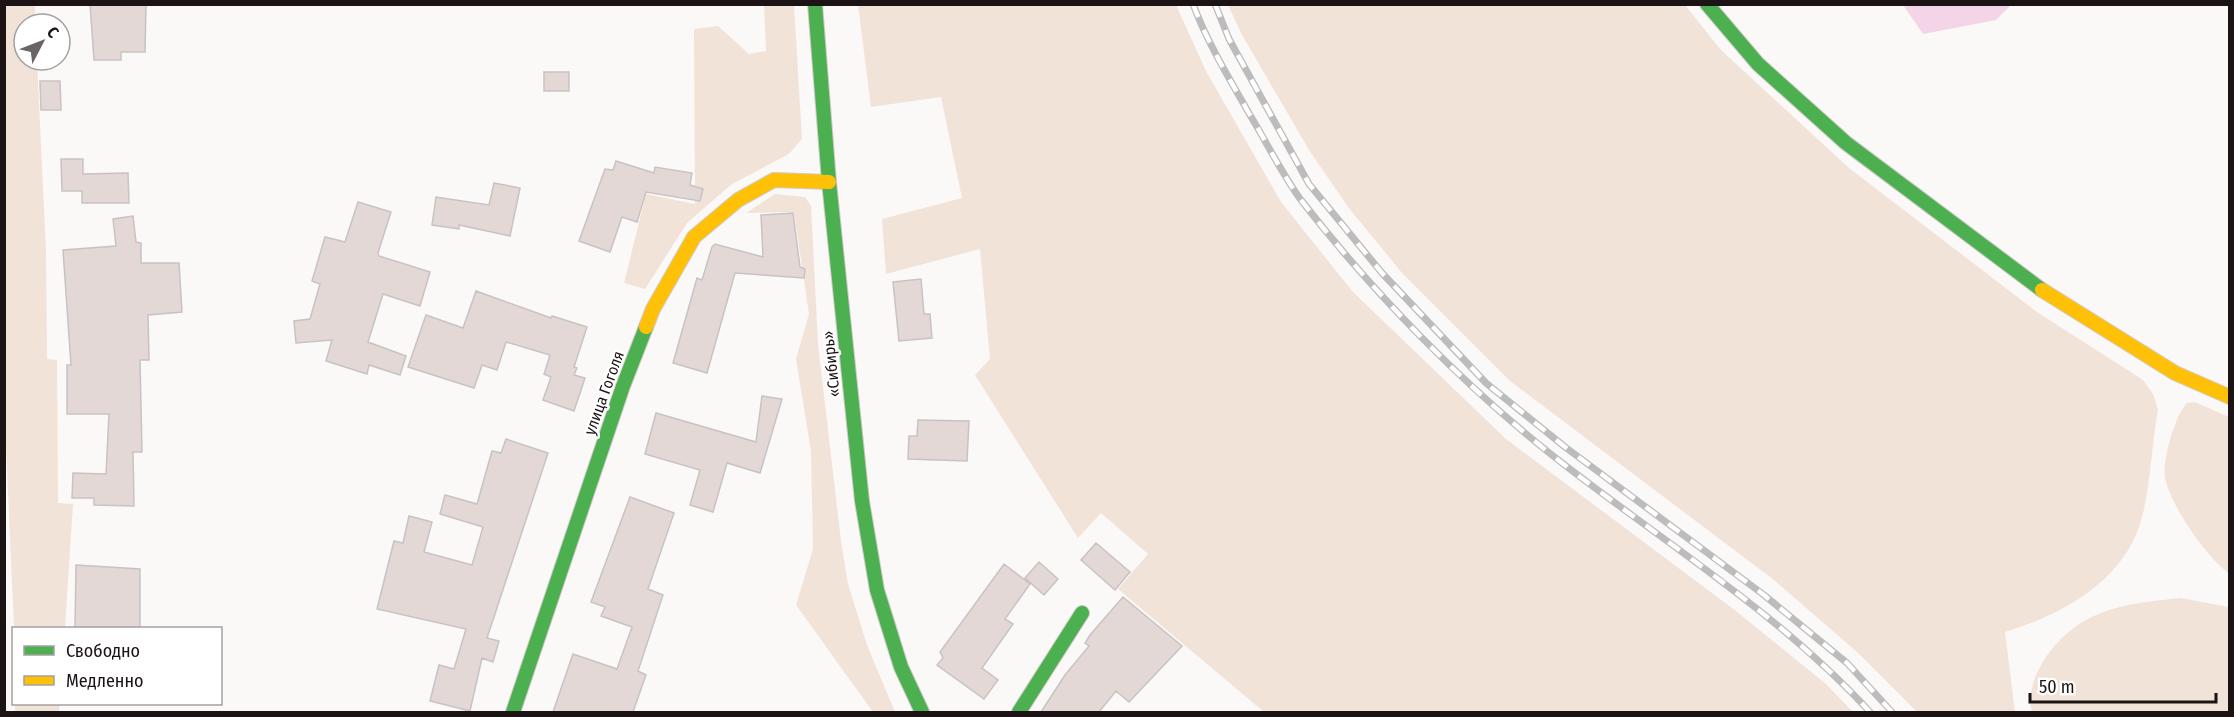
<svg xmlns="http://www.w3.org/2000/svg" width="2234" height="717" font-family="'Fira Sans Condensed',sans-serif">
  <rect width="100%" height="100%" fill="#fbf8f8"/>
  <!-- green -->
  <path fill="#f2e3d9" d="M 4,5 L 35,5 L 35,24 L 24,24 L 24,60 L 37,60 L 46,252 L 47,359 L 57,360 L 58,503 L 73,504 L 65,628 L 14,628 L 4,400 Z
    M 764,5 L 794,5 L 802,139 L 789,154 L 732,184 L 687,223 L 645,289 L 624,283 L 646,194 L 695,204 L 694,29 L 718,26 L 749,54 L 766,51 Z
    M 858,5 L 1176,5 L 1206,71 L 1281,202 L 1353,292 L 1506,439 L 1736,611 L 1826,684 L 1853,712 L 1264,712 L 1118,589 L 1148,554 L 1101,513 L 1078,538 L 975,375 L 990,359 L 980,249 L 886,274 L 882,219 L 962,198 L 941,97 L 871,107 Z
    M 1228,5 L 1685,5 L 1721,50 L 1849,168 L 2037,312 L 2143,380 L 2153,394 L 2158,410 C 2151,447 2151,488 2140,524 C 2121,583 2061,615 2005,632 L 2015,712 L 1917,712 L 1857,652 L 1774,580 L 1510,381 L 1402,273 L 1348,207 L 1309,150 L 1242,35 Z
    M 775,194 L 805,197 L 811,206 L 818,344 L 841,541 L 848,584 L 867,645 L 895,712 L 873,712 L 796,605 L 813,549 L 811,451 L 796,359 L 809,314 L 794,212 L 746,213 Z
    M 2195,402 L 2229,417 L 2229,573 C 2207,559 2170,504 2165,478 C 2162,461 2175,415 2187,403 Z
    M 2181,598 L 2229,607 L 2229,712 L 2032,712 C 2027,695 2035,674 2044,660 C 2079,608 2124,604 2181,598 Z
    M 15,704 L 60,704 L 59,712 L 15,712 Z"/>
  <!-- water -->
  <path fill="#f3d5e7" d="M 1903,5 L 2011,5 L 1996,20 L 1923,34 Z"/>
  <!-- building -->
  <path fill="#e3d8d5" stroke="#c8c3c2" stroke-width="1.5" d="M 90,4 L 146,4 L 145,52 L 121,52 L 121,60 L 94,60 Z
    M 544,72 L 569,72 L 569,91 L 544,91 Z
    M 40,81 L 60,81 L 61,110 L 41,110 Z
    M 61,159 L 83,159 L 83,174 L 128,173 L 129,203 L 82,203 L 82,191 L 62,191 Z
    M 616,161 L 654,173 L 655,167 L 692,173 L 690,185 L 703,189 L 700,201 L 646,192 L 637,222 L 622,217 L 610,252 L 579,241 L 605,169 L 613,170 Z
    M 494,183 L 520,188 L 510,236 L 459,225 L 459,229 L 432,225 L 436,197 L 489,205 Z
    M 358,202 L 391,212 L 378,253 L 379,256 L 430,272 L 420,306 L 383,294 L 368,342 L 406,356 L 400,375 L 369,365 L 367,374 L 326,361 L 332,340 L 296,343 L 294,321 L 310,319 L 320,284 L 312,281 L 325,237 L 345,242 Z
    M 793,213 L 800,267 L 805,269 L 804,278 L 735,273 L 707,373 L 673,363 L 697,278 L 702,280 L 712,247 L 715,244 L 763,257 L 761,215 Z
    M 133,216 L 136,242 L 141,243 L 141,263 L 179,263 L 182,312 L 148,315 L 149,360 L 140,360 L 142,452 L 133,452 L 134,506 L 94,505 L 94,498 L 72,498 L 73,473 L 106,474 L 109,414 L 67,414 L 67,365 L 71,365 L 63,250 L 116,246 L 113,219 Z
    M 921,279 L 924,314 L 930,314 L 932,338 L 899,341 L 893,282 Z
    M 476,291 L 551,318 L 552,316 L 587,327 L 574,367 L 577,368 L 574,375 L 585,378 L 574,411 L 543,400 L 551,377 L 544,374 L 550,355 L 506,342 L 497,370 L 482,365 L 474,388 L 408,367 L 426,315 L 463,328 Z
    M 762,396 L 782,399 L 760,473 L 727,463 L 713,512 L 690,505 L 700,470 L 645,454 L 656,413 L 756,442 Z
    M 918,420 L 969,421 L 967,461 L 908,459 L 909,436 L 917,436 Z
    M 506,439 L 548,453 L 487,638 L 499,641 L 493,662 L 482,658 L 470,711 L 430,701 L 439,665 L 454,669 L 466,629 L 377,609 L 394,541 L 403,543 L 409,516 L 432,522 L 424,552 L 472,565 L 483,527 L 440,514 L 445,495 L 477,504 L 492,451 L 501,453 Z
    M 630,497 L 674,513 L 648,589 L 663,595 L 638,671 L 646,675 L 633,712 L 553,712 L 573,654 L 617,669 L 632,627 L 601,616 L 605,607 L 591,602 Z
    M 1096,543 L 1130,572 L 1115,590 L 1081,560 Z
    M 1039,562 L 1058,579 L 1044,595 L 1025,578 Z
    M 1004,564 L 1030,584 L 1005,619 L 1013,624 L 982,668 L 998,680 L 984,699 L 937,665 L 943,658 L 940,652 Z
    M 76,565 L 140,569 L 140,628 L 75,628 Z
    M 1123,597 L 1182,646 L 1129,702 L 1116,691 L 1099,712 L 1041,712 L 1065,675 L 1089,646 L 1085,643 L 1090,635 Z"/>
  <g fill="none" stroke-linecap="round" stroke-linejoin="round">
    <!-- fast casing -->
    <g stroke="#d0cac9" stroke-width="16">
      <path id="fast" d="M 815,4 L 829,182 L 862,501 L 877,590 L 901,667 L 922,712
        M 1707,4 L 1758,64 L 1846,143 L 2042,290
        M 513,712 L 623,386 L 646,327
        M 1019,712 L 1082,613"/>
    </g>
    <!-- slow casing -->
    <g stroke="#d0cac9" stroke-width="16">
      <path id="slow" d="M 2042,290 L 2175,373 L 2230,397
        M 646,327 L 653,309 L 694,237 L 738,200 L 774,180 L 829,182"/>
    </g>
    <!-- fast -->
    <use href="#fast" stroke="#4caf50" stroke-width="14"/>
    <!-- slow -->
    <use href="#slow" stroke="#ffc107" stroke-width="14"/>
    <!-- rail casing -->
    <g stroke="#bdbcbc" stroke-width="7">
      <path id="rail" d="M 1193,4 C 1208,44 1229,78 1250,115 C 1267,143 1282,174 1301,200 C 1374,294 1464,386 1557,459 C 1663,542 1779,613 1870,712
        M 1215,4 L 1229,39 L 1309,184 L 1382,273 L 1486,383 L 1565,447 L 1764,595 L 1847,663 L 1892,712"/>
    </g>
    <!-- rail -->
    <use href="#rail" stroke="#fff" stroke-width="4.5" stroke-dasharray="14" stroke-linecap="butt"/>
  </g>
  <g text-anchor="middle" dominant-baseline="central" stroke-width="5" stroke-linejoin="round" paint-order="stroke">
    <!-- street labels -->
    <g font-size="16" fill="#1c1414" stroke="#fff">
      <text transform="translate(831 364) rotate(-96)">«Сибирь»</text>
      <text transform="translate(604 393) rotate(-70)">улица Гоголя</text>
    </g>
  </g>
  <!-- border -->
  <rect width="2234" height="717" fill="none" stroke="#1c1414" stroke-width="12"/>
  <!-- legend -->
  <rect x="12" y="627" width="210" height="78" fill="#ffffff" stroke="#a4a1a1" stroke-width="1.5"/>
  <rect x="24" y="646" width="30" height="9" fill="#4caf50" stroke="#a4a1a1" stroke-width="1.5"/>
  <text x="66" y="657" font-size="18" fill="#1c1414">Свободно</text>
  <rect x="24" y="676" width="30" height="9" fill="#ffc107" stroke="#a4a1a1" stroke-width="1.5"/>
  <text x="66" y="687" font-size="18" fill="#1c1414">Медленно</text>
  <!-- north arrow -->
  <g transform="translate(42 42) rotate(48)"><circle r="28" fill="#ffffff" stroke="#a4a1a1" stroke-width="1.5"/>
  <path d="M0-4.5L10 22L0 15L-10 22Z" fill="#6a6464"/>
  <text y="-9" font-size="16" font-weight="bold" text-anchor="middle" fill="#1c1414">С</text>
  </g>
  <!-- scale -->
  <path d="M2030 693v9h186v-9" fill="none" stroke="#1c1414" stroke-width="3"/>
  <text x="2039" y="693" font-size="18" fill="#1c1414" stroke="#ffffff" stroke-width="4.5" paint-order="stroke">50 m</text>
</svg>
